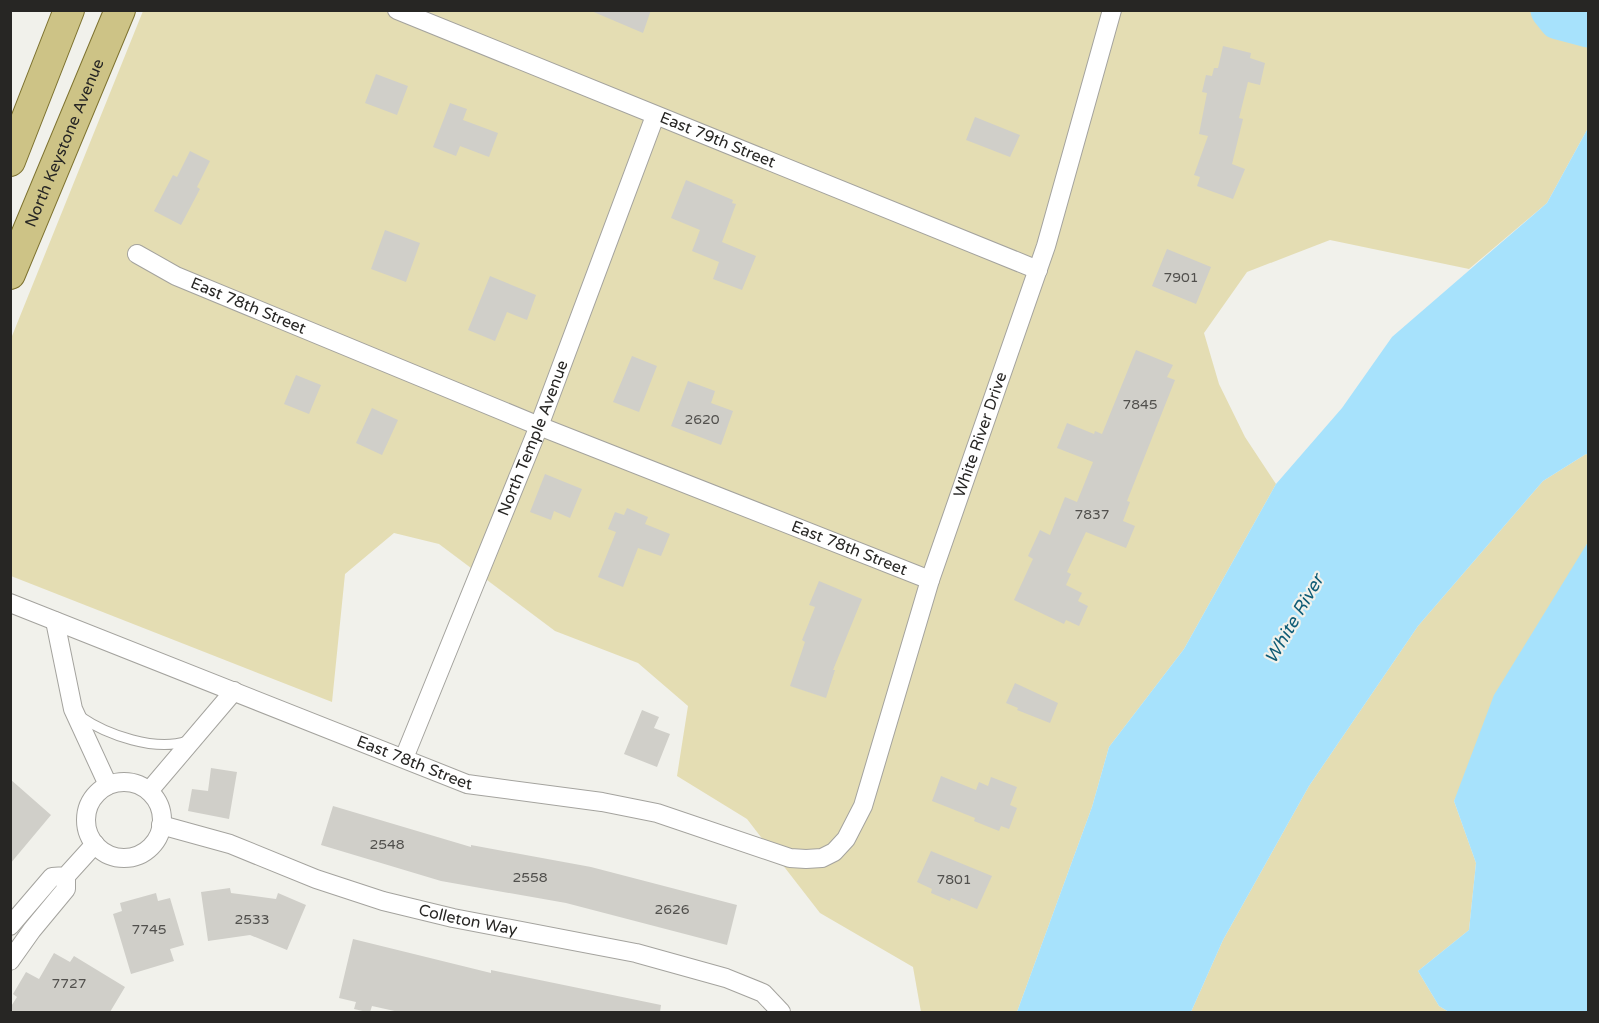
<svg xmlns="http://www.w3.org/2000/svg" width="1599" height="1023" font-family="'Varela Round',sans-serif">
  <rect width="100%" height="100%" fill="#f1f1eb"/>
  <!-- green -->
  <path fill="#e4ddb3" d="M 143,11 L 1588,11 L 1588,128 L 1547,203 L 1469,269 L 1330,240 L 1247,272 L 1204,333 L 1219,384 L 1245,437 L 1276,484 L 1184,649 L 1109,747 L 1092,807 L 1017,1012 L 921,1012 L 913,967 L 820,913 L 747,819 L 677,776 L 688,706 L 638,663 L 555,631 L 439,544 L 394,533 L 345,574 L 332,702 L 11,576 L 10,341 Z
    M 1586,454 L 1588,455 L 1588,542 L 1454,801 L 1476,863 L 1469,930 L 1418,971 L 1439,1006 L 1449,1012 L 1191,1012 L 1223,940 L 1309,786 L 1418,626 L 1543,481 Z"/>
  <!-- water -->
  <path fill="#a7e2fc" d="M 1588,128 L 1588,455 L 1586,454 L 1543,481 L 1418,626 L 1309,786 L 1223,940 L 1191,1012 L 1017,1012 L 1092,807 L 1109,747 L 1184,649 L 1276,484 L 1342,408 L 1392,337 L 1547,203 Z
    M 1588,542 L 1588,1012 L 1449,1012 L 1439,1006 L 1418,971 L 1469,930 L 1476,863 L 1454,801 L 1494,695 Z"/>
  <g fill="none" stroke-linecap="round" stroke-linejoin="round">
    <!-- river -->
    <path stroke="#a7e2fc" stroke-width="39" d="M 1550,10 L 1558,20 L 1588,28"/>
  </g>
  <!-- building -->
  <path fill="#d0cfc9" d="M 589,10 L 651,10 L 643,33 Z
    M 1223,46 L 1251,53 L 1250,58 L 1265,63 L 1260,85 L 1248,82 L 1239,118 L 1243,119 L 1232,164 L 1245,169 L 1233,199 L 1197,186 L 1200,177 L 1194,175 L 1208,136 L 1199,134 L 1207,93 L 1202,92 L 1206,75 L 1212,76 L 1214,68 L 1218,68 Z
    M 376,74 L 408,86 L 397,115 L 365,103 Z
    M 450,103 L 467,109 L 463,120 L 498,133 L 489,157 L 460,146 L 456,156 L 433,147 Z
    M 975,117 L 1020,135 L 1010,157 L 966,140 Z
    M 190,151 L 210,161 L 197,187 L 200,189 L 181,225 L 154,211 L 173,175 L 177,177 Z
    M 686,180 L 733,200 L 732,203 L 736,204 L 722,242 L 756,256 L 742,290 L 713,279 L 719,262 L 692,251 L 700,230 L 671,218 Z
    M 385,230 L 420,243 L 406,282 L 371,269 Z
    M 1167,249 L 1211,267 L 1196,304 L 1152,286 Z
    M 490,276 L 536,295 L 527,320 L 507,312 L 495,341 L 468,330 Z
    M 1136,350 L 1173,365 L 1167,377 L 1175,380 L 1127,501 L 1130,502 L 1123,521 L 1135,526 L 1126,548 L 1086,532 L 1067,572 L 1071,574 L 1066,585 L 1082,593 L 1078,601 L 1088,606 L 1079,626 L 1066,620 L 1064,624 L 1014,600 L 1032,561 L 1033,559 L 1028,556 L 1040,530 L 1050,535 L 1065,497 L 1077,502 L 1093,462 L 1057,448 L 1067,423 L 1094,434 L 1095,431 L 1102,434 Z
    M 632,356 L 657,366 L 639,412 L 613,402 Z
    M 296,375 L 321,385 L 309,414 L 284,404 Z
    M 688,381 L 715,391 L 711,403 L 733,411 L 721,445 L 671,426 Z
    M 372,408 L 398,420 L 382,455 L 356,443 Z
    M 545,474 L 582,489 L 570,518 L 554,511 L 551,520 L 530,512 Z
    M 627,508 L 648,517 L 645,524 L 670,534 L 661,556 L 638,548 L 623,587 L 598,577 L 616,532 L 608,529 L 615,512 L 624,515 Z
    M 819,581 L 862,599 L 833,670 L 835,670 L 826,698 L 790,686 L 805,642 L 802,640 L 815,607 L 809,605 Z
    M 1015,683 L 1058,703 L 1050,723 L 1017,710 L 1018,708 L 1006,703 Z
    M 642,710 L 659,717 L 654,728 L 670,734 L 657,767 L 624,754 Z
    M 211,768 L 237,772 L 229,819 L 188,811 L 192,789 L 208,791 Z
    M 941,776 L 976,790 L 979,782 L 988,786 L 991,777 L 1017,787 L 1010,805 L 1017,808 L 1009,829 L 1001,826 L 999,831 L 974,821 L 975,818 L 932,801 Z
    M 10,779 L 51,815 L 10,864 Z
    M 333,806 L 471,847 L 471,845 L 591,867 L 737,905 L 727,945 L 566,903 L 441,881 L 321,845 Z
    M 931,851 L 992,876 L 977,909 L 951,898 L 950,901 L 931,893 L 932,889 L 917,882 Z
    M 230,888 L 231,893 L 276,899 L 278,893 L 306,905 L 287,950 L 250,935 L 208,941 L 201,892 Z
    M 156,893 L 158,901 L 170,898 L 184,945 L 170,949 L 174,961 L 131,974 L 113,914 L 122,911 L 120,903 Z
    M 353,939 L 491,973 L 491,970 L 661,1005 L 660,1012 L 399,1012 L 372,1006 L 370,1012 L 367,1012 L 354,1009 L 356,1002 L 339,998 Z
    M 54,953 L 70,962 L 74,956 L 125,987 L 110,1012 L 10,1012 L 10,1008 L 17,997 L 13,994 L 26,972 L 39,979 Z"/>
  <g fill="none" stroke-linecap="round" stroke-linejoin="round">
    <!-- service casing -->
    <g stroke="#a4a39e" stroke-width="11">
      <path id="service" d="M 81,717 C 107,735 156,752 187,741"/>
    </g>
    <!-- minor casing -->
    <g stroke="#a4a39e" stroke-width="20">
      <g id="minor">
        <path id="s1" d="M 397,10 L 1038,270"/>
        <path id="s2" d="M 137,254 L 176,276 L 539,426 L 930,580"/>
        <path id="s3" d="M 10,603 L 467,784 L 602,802 L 657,813 L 790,858 L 806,859 L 822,858 L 834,852 L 846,839 L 863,806 L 930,580 L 1046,246 L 1112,10"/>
        <path d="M 55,621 L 73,709 L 108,785"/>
        <path id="s4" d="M 404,758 L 539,426 L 655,116"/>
        <circle cx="124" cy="820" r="38"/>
        <path d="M 149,791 L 234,691"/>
        <path id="s5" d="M 161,825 L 230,844 L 316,879 L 383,901 L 453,918 L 636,953 L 726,978 L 763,993 L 781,1012"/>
        <path d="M 10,926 L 52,877 L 66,876 L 95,844"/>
        <path d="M 10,961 L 32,930 L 66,889 L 66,876"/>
      </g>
    </g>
    <!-- primary casing -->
    <g stroke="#7d7230" stroke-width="32">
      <g id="primary">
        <path d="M 10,161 L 69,10"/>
        <path id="s6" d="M 10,274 L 120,10"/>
      </g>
    </g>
    <!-- service -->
    <use href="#service" stroke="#fff" stroke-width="9"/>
    <!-- minor -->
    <use href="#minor" stroke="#fff" stroke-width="18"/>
    <!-- primary -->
    <use href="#primary" stroke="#cdc386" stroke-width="30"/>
  </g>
  <g text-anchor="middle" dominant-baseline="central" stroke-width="4.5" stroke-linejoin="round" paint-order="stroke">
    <!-- number labels -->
    <g font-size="14" fill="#51504d">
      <text x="1181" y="277">7901</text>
      <text x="1140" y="404">7845</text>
      <text x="702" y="419">2620</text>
      <text x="1092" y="514">7837</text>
      <text x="387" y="844">2548</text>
      <text x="530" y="877">2558</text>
      <text x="954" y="879">7801</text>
      <text x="672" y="909">2626</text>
      <text x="252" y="919">2533</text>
      <text x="149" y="929">7745</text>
      <text x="69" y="983">7727</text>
    </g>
    <!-- street labels -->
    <g font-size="16" fill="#272624" stroke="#f1f1eb">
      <text stroke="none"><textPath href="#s1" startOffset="346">East 79th Street</textPath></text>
      <text stroke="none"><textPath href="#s6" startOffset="142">North Keystone Avenue</textPath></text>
      <text stroke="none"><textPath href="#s2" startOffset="123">East 78th Street</textPath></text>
      <text stroke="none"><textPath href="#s3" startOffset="1314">White River Drive</textPath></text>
      <text stroke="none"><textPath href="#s4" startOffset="345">North Temple Avenue</textPath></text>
      <text stroke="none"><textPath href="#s2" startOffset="771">East 78th Street</textPath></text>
      <text stroke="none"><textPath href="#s3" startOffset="435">East 78th Street</textPath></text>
      <text stroke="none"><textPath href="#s5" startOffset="322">Colleton Way</textPath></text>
    </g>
    <!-- water labels -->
    <g font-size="18" font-style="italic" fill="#0e5b75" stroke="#f1f1eb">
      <text transform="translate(1294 619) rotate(-60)">White River</text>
    </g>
  </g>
  <!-- border -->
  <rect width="1599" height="1023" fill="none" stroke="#272624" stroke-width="24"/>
</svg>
